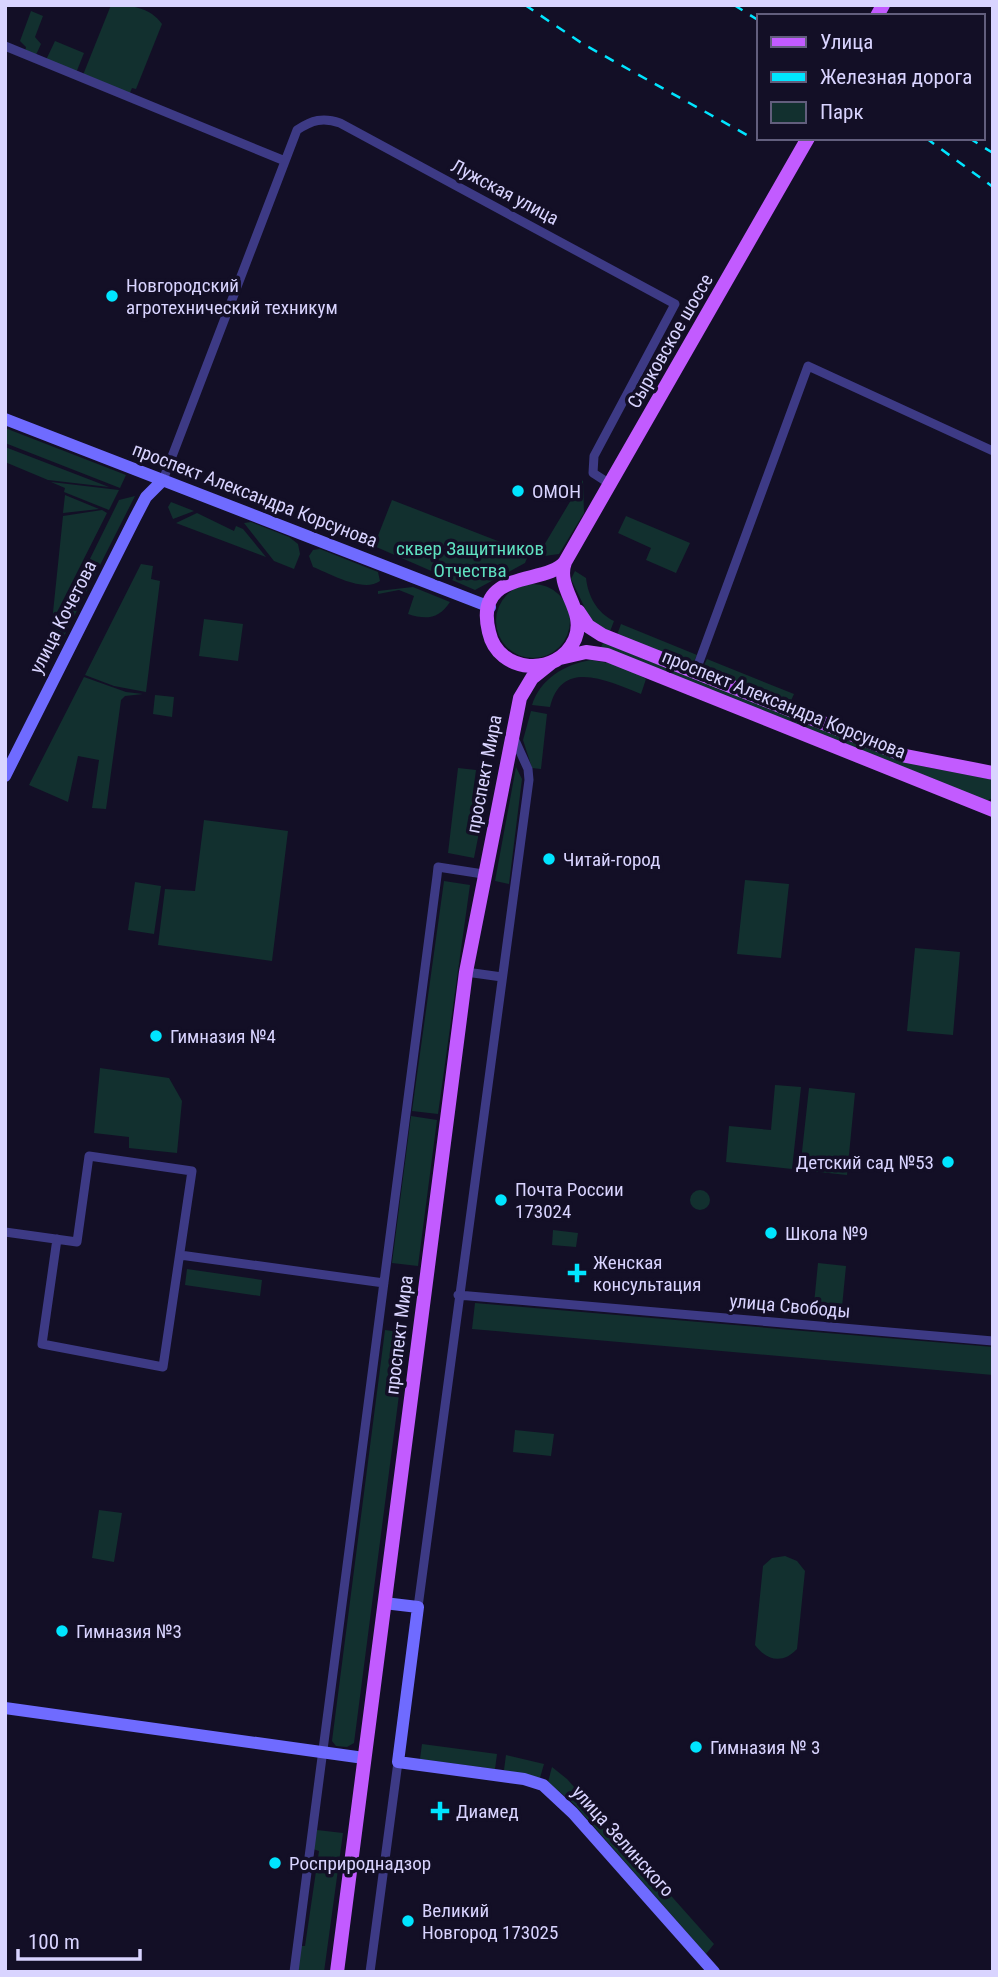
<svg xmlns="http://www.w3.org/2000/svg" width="998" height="1977" font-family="'Roboto Condensed',sans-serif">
  <rect width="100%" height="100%" fill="#130f26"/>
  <!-- green -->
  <path fill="#12302f" d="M 111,5 C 130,5 150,7 162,24 L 136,89 L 132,88 L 129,95 L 83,75 Z
    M 31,11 L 43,16 L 35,37 L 41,44 L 35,57 L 25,52 L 26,47 L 20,41 Z
    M 55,41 L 84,53 L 76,73 L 46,60 Z
    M 5,428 L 126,475 L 120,488 L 5,443 Z
    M 5,447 L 109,487 L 48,480 L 5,462 Z
    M 583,480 L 584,513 L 559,554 L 537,557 Z
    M 51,482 L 119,490 L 109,510 L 64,492 L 65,488 Z
    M 65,495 L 99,509 L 63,513 Z
    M 135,496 L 58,648 L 53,653 L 45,650 L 119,500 Z
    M 392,500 L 529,553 L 525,563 L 475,590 L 374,546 Z
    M 171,502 L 194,511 L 173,519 L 168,507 Z
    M 102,510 L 107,513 L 52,622 L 63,516 Z
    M 197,513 L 234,531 L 236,526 L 243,529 L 266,557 L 176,523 Z
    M 626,516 L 690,543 L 676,573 L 646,560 L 651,548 L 618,533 Z
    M 251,522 L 289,537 L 298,544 L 300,554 L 294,569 L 274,561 L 244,523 Z
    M 320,549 L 378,572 L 380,581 C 363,593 331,574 313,567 L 309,556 L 313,550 Z
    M 141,564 L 153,566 L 151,579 L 160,581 L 146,692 L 114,686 L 85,675 Z
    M 575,571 L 586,578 C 588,596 597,613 614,621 L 609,634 L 593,625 L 571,579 Z
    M496 621a37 37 0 1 1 74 0a37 37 0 1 1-74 0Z
    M 413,587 L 450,602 C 439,619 426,620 408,614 L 414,596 L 399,590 L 378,594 L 378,591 Z
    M 204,619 L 243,624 L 238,661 L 199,656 Z
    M 621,624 L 697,655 L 692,666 L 617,635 Z
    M 604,641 L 916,765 L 989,779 L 993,781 L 993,798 L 986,801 L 601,647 Z
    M 707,659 L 794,694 L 789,705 L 702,669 Z
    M 591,660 L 620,665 L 646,679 L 641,694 C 610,682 562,657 550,707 L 532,705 C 540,679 565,664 591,660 Z
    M 84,677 L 126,692 L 143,694 L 125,696 L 121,700 L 106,809 L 92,808 L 99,760 L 78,756 L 68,802 L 29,785 Z
    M 155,695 L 174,697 L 172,717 L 153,714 Z
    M 531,711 L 547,714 L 541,769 L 532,768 L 523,740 Z
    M 516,767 L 522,779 L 509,884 L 495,881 Z
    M 458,768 L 476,770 L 472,799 L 485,802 L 474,858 L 448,853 Z
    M 204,820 L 288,831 L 272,961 L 158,945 L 165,889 L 195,891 Z
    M 745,880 L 789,884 L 781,958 L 737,954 Z
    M 444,881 L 470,885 L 438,1114 L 412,1111 Z
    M 135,882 L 161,886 L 154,934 L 128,930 Z
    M 915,948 L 960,952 L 953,1035 L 907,1031 Z
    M 100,1068 L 169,1078 L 182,1101 L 177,1153 L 129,1148 L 129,1137 L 94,1133 Z
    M 775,1085 L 801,1087 L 792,1169 L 726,1162 L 729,1126 L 771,1130 Z
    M 809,1088 L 855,1093 L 847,1175 L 800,1170 Z
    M 411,1116 L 437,1120 L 418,1266 L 392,1263 Z
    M690 1200a10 10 0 1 1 20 0a10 10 0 1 1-20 0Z
    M 553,1230 L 578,1233 L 576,1247 L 552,1245 Z
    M 818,1263 L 846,1266 L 842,1307 L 814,1304 Z
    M 187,1269 L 262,1280 L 260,1296 L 185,1285 Z
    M 475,1303 L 993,1347 L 993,1375 L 472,1329 Z
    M 385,1330 L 407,1333 L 354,1743 L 347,1747 L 336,1746 L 332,1741 Z
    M 515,1430 L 554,1434 L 551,1456 L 513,1452 Z
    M 99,1510 L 122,1513 L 114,1562 L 92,1558 Z
    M 785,1556 L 797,1561 L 805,1571 L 797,1649 C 783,1664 767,1661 755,1645 L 763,1566 L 772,1558 Z
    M 422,1744 L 497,1754 L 495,1769 L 420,1759 Z
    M 506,1755 L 544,1764 L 540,1778 L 504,1770 Z
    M 552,1767 L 567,1779 L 714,1944 L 706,1954 L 574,1804 L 548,1782 Z
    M 317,1830 L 343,1833 L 324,1972 L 296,1972 L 299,1946 L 305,1946 L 319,1851 L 313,1849 Z"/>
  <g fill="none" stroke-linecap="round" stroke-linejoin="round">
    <!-- street -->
    <path stroke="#3d3a85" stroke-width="9" d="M 5,46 L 285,161
      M 163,480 L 297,130 C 312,120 323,117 340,123 L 675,304 L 594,456 L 593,473 L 610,484
      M 695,673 L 808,366 L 993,451
      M 466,972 L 502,977
      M 5,1232 L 77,1242 L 89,1156 L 192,1171 L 163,1367 L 42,1344 L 57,1239
      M 180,1255 L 384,1283
      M 458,1295 L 993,1341
      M 418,1607 L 529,780 L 528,769 L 514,738
      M 294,1972 L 437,876 L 438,867 L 483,874
      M 370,1972 L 398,1762"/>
    <!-- secondary -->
    <path stroke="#6f6bff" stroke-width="12" d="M 5,419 L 490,607
      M 5,776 L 135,518 L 146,497 L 163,480
      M 384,1603 L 418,1607 L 398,1762 L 524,1779 L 543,1785 L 573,1813 L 714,1972
      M 5,1708 L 364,1758"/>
    <!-- primary -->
    <path stroke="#c25bff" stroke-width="14" d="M 877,16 L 883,5
      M 565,562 C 555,589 587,610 575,639 C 558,678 498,674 489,632 C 473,568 546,586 565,562 L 808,138
      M 578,611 L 588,626 L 602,635 L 906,756 L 993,773
      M 560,658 L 586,652 L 607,655 L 993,810
      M 337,1972 L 466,972 L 520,698 L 532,678 L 552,662"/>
    <!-- rail -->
    <path stroke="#00e5ff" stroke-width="2.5" stroke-dasharray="10 9" stroke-linecap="butt" d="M 525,5 L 583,44 L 747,135
      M 734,5 L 758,20
      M 926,138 L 993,187
      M 969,138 L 993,153"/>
  </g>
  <!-- markers -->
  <g fill="#00e5ff" stroke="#130f26" stroke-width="2.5">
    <circle cx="112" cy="296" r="7"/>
    <circle cx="518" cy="491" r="7"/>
    <circle cx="549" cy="859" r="7"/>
    <circle cx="156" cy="1036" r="7"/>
    <circle cx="948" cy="1162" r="7"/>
    <circle cx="501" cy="1200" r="7"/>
    <circle cx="771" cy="1233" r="7"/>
    <path d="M573.5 1262.5h7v7h7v7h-7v7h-7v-7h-7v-7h7z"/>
    <circle cx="62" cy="1631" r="7"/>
    <circle cx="696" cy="1747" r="7"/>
    <path d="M436.5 1800.5h7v7h7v7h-7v7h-7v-7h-7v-7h7z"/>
    <circle cx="275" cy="1863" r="7"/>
    <circle cx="408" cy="1921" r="7"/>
  </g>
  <g text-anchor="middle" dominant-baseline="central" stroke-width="7" stroke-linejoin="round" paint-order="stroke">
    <!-- street labels -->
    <g font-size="19" fill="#d9d4ff" stroke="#130f26">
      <text transform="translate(505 192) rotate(28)">Лужская улица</text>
      <text transform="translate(670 341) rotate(-60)">Сырковское шоссе</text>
      <text transform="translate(255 495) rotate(21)">проспект Александра Корсунова</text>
      <text transform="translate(63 617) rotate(-63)">улица Кочетова</text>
      <text transform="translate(784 704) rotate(22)">проспект Александра Корсунова</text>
      <text transform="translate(484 774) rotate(-79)">проспект Мира</text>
      <text transform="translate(790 1306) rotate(5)">улица Свободы</text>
      <text transform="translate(399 1335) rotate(-83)">проспект Мира</text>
      <text transform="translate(623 1841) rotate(48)">улица Зелинского</text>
    </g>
    <!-- poi labels -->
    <g font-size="19" fill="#d9d4ff" stroke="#130f26" text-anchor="start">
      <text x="126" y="285">Новгородский<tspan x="126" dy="22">агротехнический техникум</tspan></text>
      <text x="532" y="491">ОМОН</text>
      <text x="563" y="859">Читай-город</text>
      <text x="170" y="1036">Гимназия №4</text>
      <text x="934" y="1162" text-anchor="end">Детский сад №53</text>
      <text x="515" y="1189">Почта России<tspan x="515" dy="22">173024</tspan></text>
      <text x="785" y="1233">Школа №9</text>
      <text x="593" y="1262">Женская<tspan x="593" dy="22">консультация</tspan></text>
      <text x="76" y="1631">Гимназия №3</text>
      <text x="710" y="1747">Гимназия № 3</text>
      <text x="456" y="1811">Диамед</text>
      <text x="289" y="1863">Росприроднадзор</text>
      <text x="422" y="1910">Великий<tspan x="422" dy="22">Новгород 173025</tspan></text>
    </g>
    <!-- park labels -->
    <g font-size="19" fill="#5fe0c0" stroke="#130f26">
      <text x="470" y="548">сквер Защитников<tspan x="470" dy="22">Отчества</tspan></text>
    </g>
  </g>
  <!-- border -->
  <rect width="998" height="1977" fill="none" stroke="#d9d4ff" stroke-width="14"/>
  <!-- legend -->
  <rect x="757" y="14" width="228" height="126" fill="#130f26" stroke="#625e7d" stroke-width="2"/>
  <rect x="771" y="37" width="35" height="10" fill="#c25bff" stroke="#625e7d" stroke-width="2"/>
  <text x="820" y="49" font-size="21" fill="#d9d4ff">Улица</text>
  <rect x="771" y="72" width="35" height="10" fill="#00e5ff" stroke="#625e7d" stroke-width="2"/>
  <text x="820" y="84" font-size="21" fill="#d9d4ff">Железная дорога</text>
  <rect x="771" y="102" width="35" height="21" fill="#12302f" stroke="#625e7d" stroke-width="2"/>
  <text x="820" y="119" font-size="21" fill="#d9d4ff">Парк</text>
  <!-- scale -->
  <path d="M18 1949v10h122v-10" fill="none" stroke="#d9d4ff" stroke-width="3.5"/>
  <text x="28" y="1949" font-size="21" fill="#d9d4ff" stroke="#130f26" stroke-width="5" paint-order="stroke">100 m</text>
</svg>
